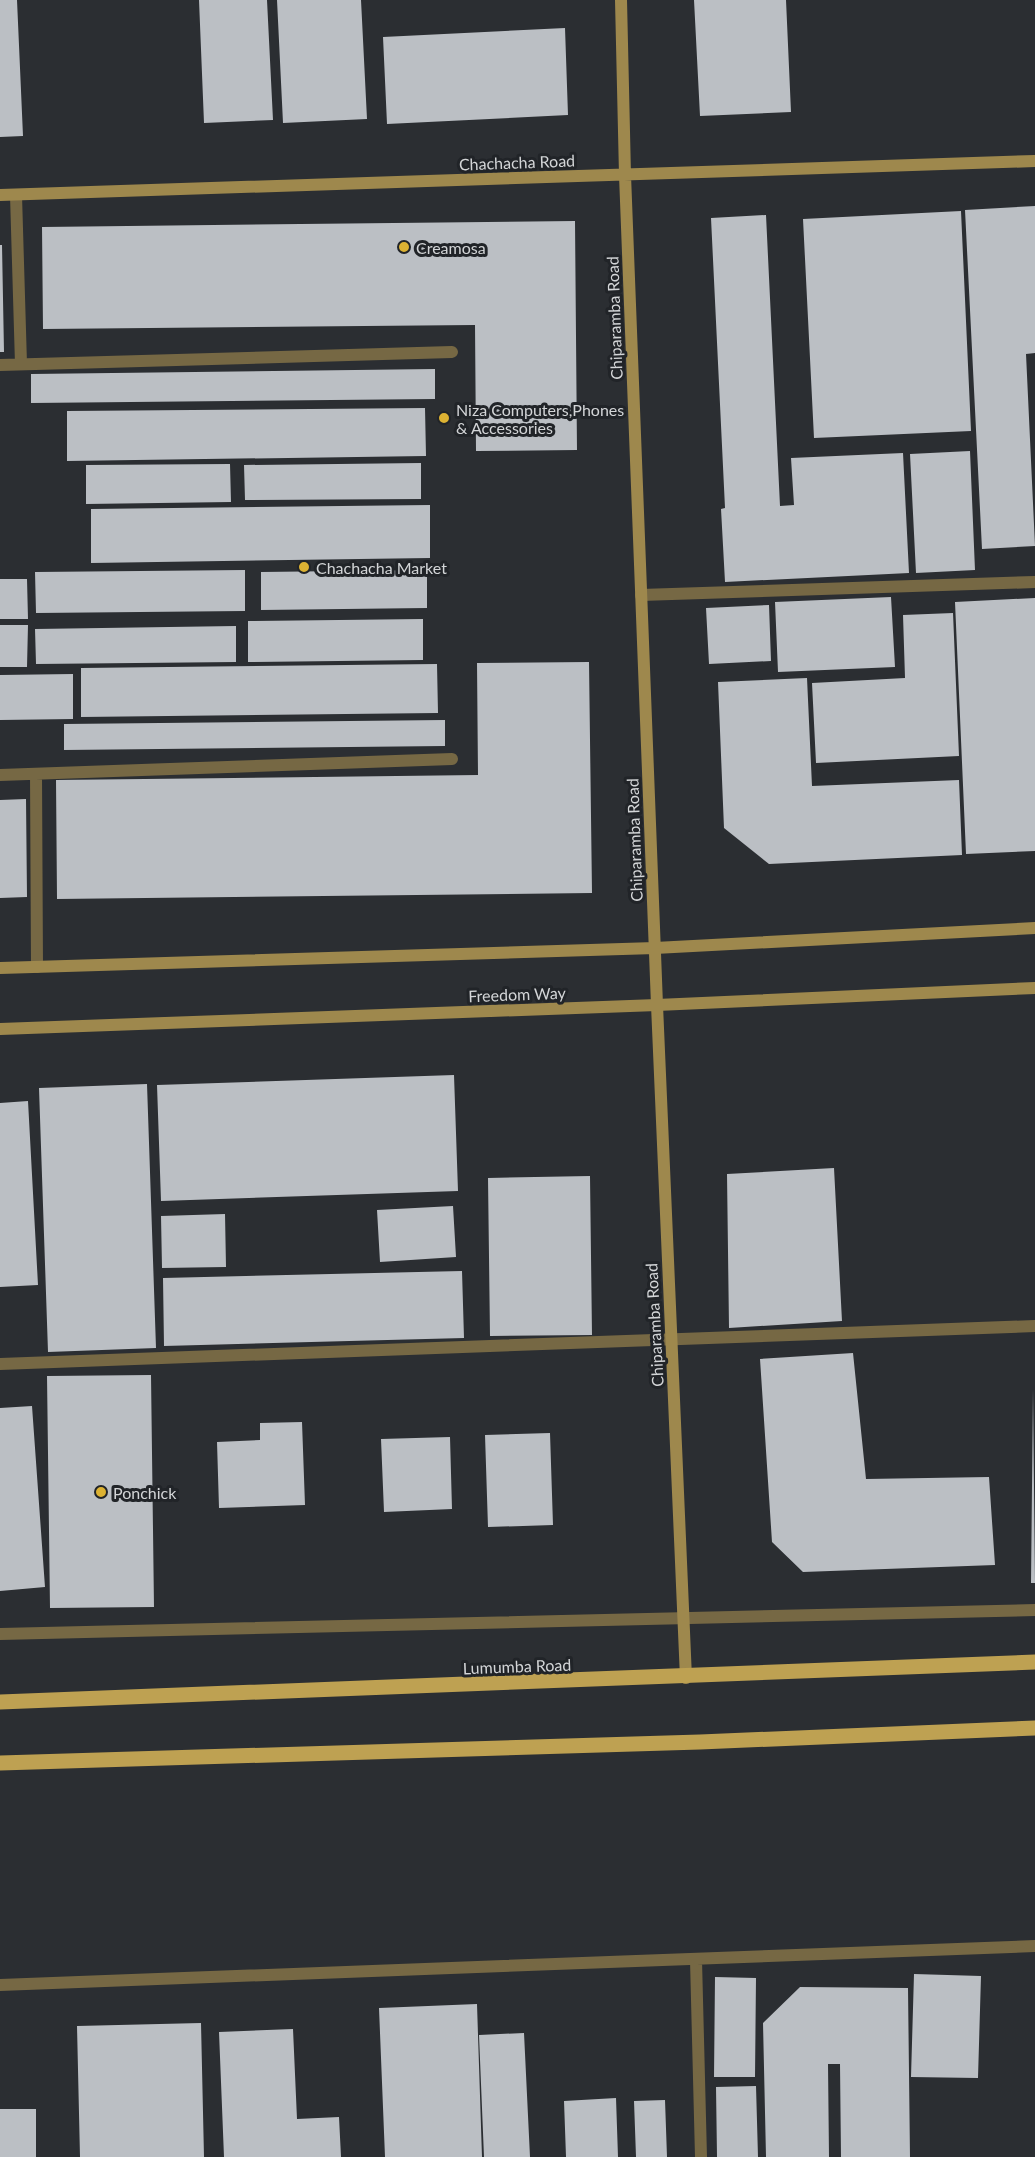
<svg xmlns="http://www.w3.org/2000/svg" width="1035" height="2157" font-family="Lato,sans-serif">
  <rect width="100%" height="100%" fill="#2b2e32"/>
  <!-- building -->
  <path fill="#bbbfc4" d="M 0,0 L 17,0 L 23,136 L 0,137 Z
    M 199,0 L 267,0 L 273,120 L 204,123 Z
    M 277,0 L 361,0 L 367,119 L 283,123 Z
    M 694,0 L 786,0 L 791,112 L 700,116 Z
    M 565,28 L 568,115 L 387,124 L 383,37 Z
    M 1035,206 L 1035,353 L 1026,354 L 1035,546 L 982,549 L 965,210 Z
    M 961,211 L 971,431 L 814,438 L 803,219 Z
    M 766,215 L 780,506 L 794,505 L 791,458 L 903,453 L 909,573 L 725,582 L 721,509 L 725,508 L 711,218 Z
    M 575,221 L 577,450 L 476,451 L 475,325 L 43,329 L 42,227 Z
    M 0,245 L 2,245 L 4,352 L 0,352 Z
    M 435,369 L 435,399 L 31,403 L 31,374 Z
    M 425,408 L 426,456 L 67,461 L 67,411 Z
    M 970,451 L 975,570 L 916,573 L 910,454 Z
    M 421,463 L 421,499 L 245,500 L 244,465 Z
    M 230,464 L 231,502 L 86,504 L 86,465 Z
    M 430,505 L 430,558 L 91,563 L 91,509 Z
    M 245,570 L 245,611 L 36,613 L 35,572 Z
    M 427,570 L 427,608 L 261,610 L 261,572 Z
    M 0,579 L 27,579 L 28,619 L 0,619 Z
    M 891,597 L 895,667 L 778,672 L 775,602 Z
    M 1035,598 L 1035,851 L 966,854 L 955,602 Z
    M 769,605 L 771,661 L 709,664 L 706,608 Z
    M 953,613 L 959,756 L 816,763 L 812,683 L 905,678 L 903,615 Z
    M 423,619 L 423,660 L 248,662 L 248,621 Z
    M 0,625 L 28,625 L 27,667 L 0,667 Z
    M 236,626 L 236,662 L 36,664 L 35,629 Z
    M 589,662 L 592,893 L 57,899 L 56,780 L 478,775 L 477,663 Z
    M 437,664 L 438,713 L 81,717 L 81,668 Z
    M 73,674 L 73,719 L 0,720 L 0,675 Z
    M 807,678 L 812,786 L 959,780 L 962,855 L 769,864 L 724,828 L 718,682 Z
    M 445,720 L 445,746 L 64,750 L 64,724 Z
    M 26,799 L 27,897 L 0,898 L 0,800 Z
    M 454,1075 L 458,1191 L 161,1201 L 157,1085 Z
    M 147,1084 L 156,1348 L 48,1352 L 39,1088 Z
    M 28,1101 L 38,1285 L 0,1287 L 0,1103 Z
    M 834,1168 L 842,1321 L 729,1328 L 727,1174 Z
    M 590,1176 L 592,1335 L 490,1336 L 488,1178 Z
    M 453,1206 L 456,1257 L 380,1262 L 377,1210 Z
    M 225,1214 L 226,1267 L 162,1268 L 161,1216 Z
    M 462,1271 L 464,1338 L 164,1346 L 163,1278 Z
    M 853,1353 L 866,1479 L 989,1477 L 995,1565 L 803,1572 L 772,1542 L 760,1359 Z
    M 151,1375 L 154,1607 L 50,1608 L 47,1376 Z
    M 1033,1389 L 1035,1583 L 1031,1583 Z
    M 32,1406 L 45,1587 L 0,1591 L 0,1408 Z
    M 302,1422 L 305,1505 L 219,1508 L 217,1442 L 260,1440 L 260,1423 Z
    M 550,1433 L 553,1525 L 488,1527 L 485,1435 Z
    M 450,1437 L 452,1509 L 384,1512 L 381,1439 Z
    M 914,1974 L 981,1976 L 978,2078 L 911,2077 Z
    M 715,1977 L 756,1978 L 755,2077 L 714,2077 Z
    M 800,1987 L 908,1988 L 910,2157 L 841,2157 L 840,2064 L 828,2064 L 829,2157 L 766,2157 L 763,2023 Z
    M 477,2004 L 482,2157 L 385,2157 L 379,2008 Z
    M 201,2023 L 204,2157 L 80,2157 L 77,2026 Z
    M 293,2029 L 297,2119 L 339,2117 L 341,2157 L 224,2157 L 219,2032 Z
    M 524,2033 L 530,2157 L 484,2157 L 479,2035 Z
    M 756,2086 L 758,2157 L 717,2157 L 716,2087 Z
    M 616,2098 L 618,2157 L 566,2157 L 564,2101 Z
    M 665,2100 L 667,2157 L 636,2157 L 634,2101 Z
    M 0,2109 L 36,2109 L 36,2157 L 0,2157 Z"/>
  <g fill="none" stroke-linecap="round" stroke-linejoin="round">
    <!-- lane -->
    <path stroke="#766844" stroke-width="12" d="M 16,195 L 21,364
      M 0,365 L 452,352
      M 641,595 L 1035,582
      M 36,774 L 37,967
      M 0,775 L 452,759
      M 0,1364 L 1035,1326"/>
    <!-- street -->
    <path stroke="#766844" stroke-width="12" d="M 0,1634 L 1035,1610
      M 696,1960 L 701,2157
      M 0,1985 L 1035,1946"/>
    <!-- secondary -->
    <path stroke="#9e884d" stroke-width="12" d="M 621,0 L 625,175 L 657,1005 L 686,1678
      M 0,195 L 1035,161
      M 0,968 L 655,948 L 1035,928
      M 0,1029 L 657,1005 L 1035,988"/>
    <!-- primary -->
    <path stroke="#bea152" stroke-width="15" d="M 0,1702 L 1035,1662
      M 0,1763 L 700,1742 L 1035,1728"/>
  </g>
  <!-- markers -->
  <g fill="#dcb233" stroke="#212428" stroke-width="2">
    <circle cx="404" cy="247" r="6"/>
    <circle cx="444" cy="418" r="6"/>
    <circle cx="304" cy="567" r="6"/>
    <circle cx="101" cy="1492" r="6"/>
  </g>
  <g text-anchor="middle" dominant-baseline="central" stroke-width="6" stroke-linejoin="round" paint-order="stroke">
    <!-- street labels -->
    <g font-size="16" fill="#d3d5d7" stroke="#212428">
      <text transform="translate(517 162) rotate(-2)">Chachacha Road</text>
      <text transform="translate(614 318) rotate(-92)">Chiparamba Road</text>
      <text transform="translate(634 840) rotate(-92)">Chiparamba Road</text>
      <text transform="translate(517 994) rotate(-2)">Freedom Way</text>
      <text transform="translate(654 1325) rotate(-93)">Chiparamba Road</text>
      <text transform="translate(517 1666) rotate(-2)">Lumumba Road</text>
    </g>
    <!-- poi labels -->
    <g font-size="16" fill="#d3d5d7" stroke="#212428" text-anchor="start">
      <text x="416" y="247">Creamosa</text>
      <text x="456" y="409">Niza Computers,Phones<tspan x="456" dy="18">&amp; Accessories</tspan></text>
      <text x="316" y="567">Chachacha Market</text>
      <text x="113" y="1492">Ponchick</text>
    </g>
  </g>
</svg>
